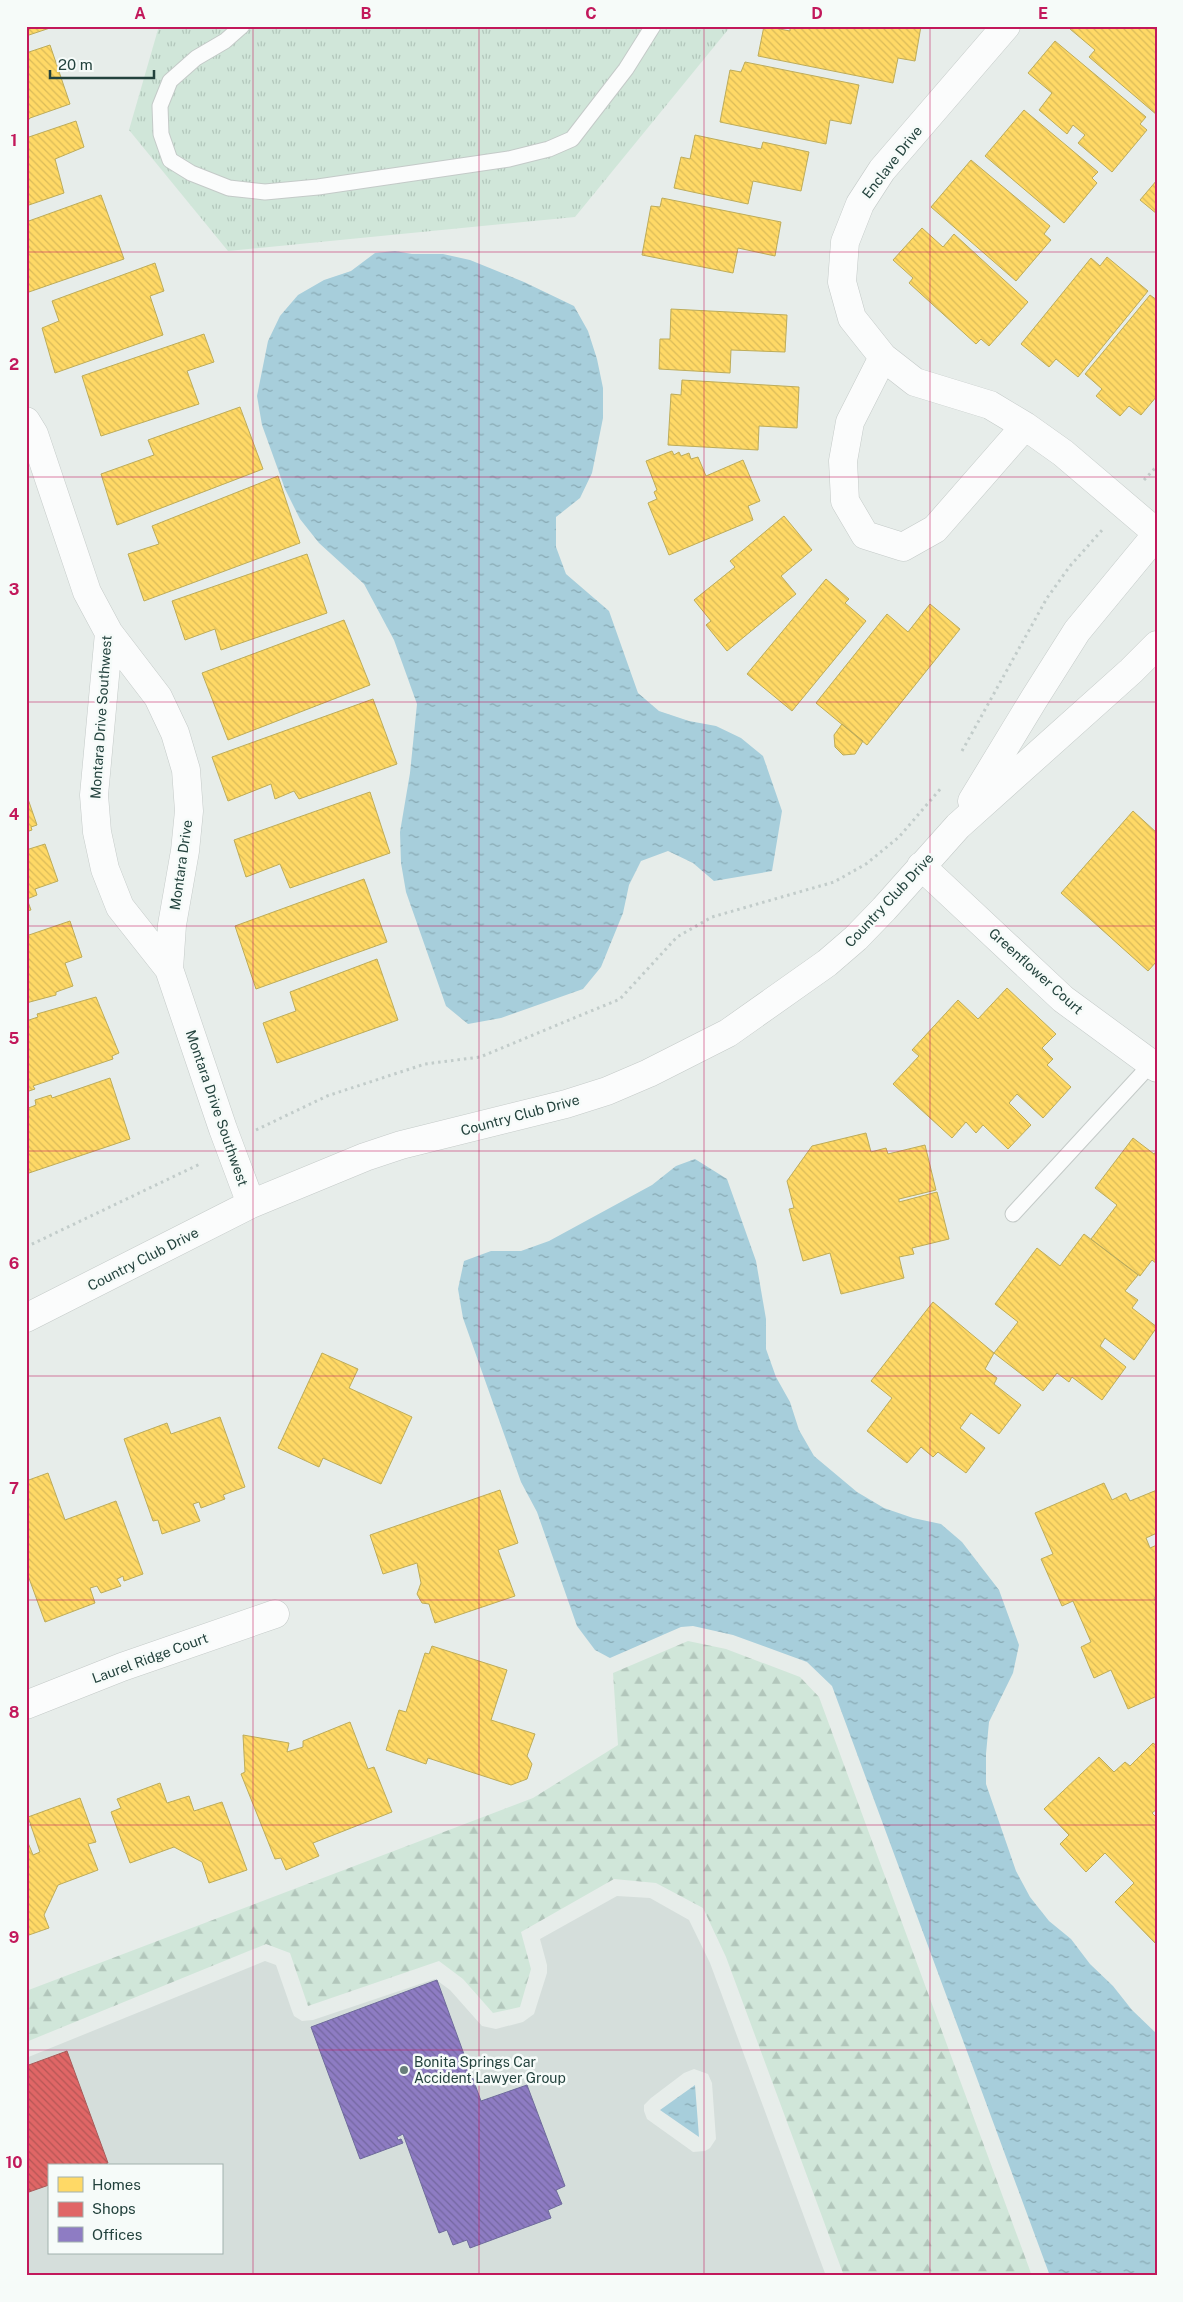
<svg xmlns="http://www.w3.org/2000/svg" width="1183" height="2302" font-family="'Public Sans',sans-serif">
  <defs>
    <pattern id="grass-tufts" width="24" height="20" patternUnits="userSpaceOnUse" patternTransform="scale(1.25)"><rect width="24" height="20" fill="#d0e6d9"/><path d="M3 7l-1-3M5 7V3M7 7l1-3M15 17l-1-3M17 17v-4M19 17l1-3" fill="none" stroke="#b2c6bb"/></pattern>
    <pattern id="forest-firs" width="22" height="20" patternUnits="userSpaceOnUse" patternTransform="scale(1.25)"><rect width="22" height="20" fill="#d0e6d9"/><path d="M5 1l3.5 6h-7zM16 11l3.5 6h-7z" fill="#b2c6bb"/></pattern>
    <pattern id="water-ripples" width="26" height="14" patternUnits="userSpaceOnUse" patternTransform="scale(1.25)"><rect width="26" height="14" fill="#a7cedb"/><path d="M2 4q2-2 4 0t4 0M15 11q2-2 4 0t4 0" fill="none" stroke="#88a9b3"/></pattern>
    <pattern id="homes-back-hatch" width="6" height="6" patternUnits="userSpaceOnUse" patternTransform="scale(1.25)"><rect width="6" height="6" fill="#ffd966"/><path d="M-1 5l2 2M0 0l6 6M5-1l2 2" fill="none" stroke="#dabb59"/></pattern>
    <pattern id="shops-back-hatch" width="6" height="6" patternUnits="userSpaceOnUse" patternTransform="scale(1.25)"><rect width="6" height="6" fill="#e06666"/><path d="M-1 5l2 2M0 0l6 6M5-1l2 2" fill="none" stroke="#b55655"/></pattern>
    <pattern id="offices-back-hatch" width="6" height="6" patternUnits="userSpaceOnUse" patternTransform="scale(1.25)"><rect width="6" height="6" fill="#8e7cc3"/><path d="M-1 5l2 2M0 0l6 6M5-1l2 2" fill="none" stroke="#7467a0"/></pattern>
  </defs>
  <rect width="100%" height="100%" fill="#e7edea"/>
  <!-- built -->
  <path fill="#d5dedb" fill-rule="evenodd" d="M 617,1896 L 650,1898 L 689,1920 L 710,1963 L 826,2276 L 26,2276 L 26,2058 L 265,1961 L 276,1965 L 292,2011 L 294,2016 L 302,2021 L 313,2020 L 435,1979 L 450,1990 L 482,2026 L 496,2029 L 523,2022 L 534,2014 L 547,1973 L 547,1965 L 540,1939 ZM 694,2069 L 708,2074 L 712,2083 L 716,2139 L 710,2148 L 705,2151 L 693,2152 L 689,2149 L 647,2119 L 644,2111 L 644,2105 L 651,2098 L 684,2073 ZM 49,2166 L 221,2166 L 221,2253 L 49,2253 Z"/>
  <!-- grass -->
  <path fill="url(#grass-tufts)" d="M 159,26 L 731,26 L 575,217 L 228,251 L 129,130 Z"/>
  <!-- forest -->
  <path fill="url(#forest-firs)" d="M 688,1641 L 726,1649 L 800,1677 L 819,1697 L 1032,2276 L 844,2276 L 726,1957 L 703,1908 L 656,1883 L 614,1879 L 521,1932 L 531,1969 L 520,2007 L 493,2013 L 463,1979 L 439,1961 L 308,2006 L 290,1953 L 266,1944 L 26,2042 L 26,1991 L 533,1798 L 618,1745 L 613,1673 Z"/>
  <!-- water -->
  <path fill="url(#water-ripples)" d="M 395,251 L 412,254 L 443,254 L 470,260 L 524,282 L 574,306 L 588,331 L 597,359 L 603,388 L 603,418 L 592,473 L 580,498 L 556,517 L 556,547 L 566,574 L 609,611 L 638,693 L 659,711 L 689,721 L 716,726 L 741,738 L 763,756 L 782,811 L 772,871 L 714,881 L 693,863 L 668,851 L 641,861 L 629,885 L 623,913 L 601,967 L 583,989 L 501,1018 L 468,1024 L 446,1006 L 406,892 L 401,863 L 400,832 L 410,773 L 417,704 L 394,640 L 364,584 L 319,543 L 300,519 L 285,489 L 262,425 L 257,396 L 268,341 L 280,316 L 298,295 L 324,280 L 351,271 L 375,253 Z
    M 695,1159 L 727,1179 L 756,1261 L 766,1319 L 766,1349 L 776,1377 L 790,1402 L 799,1430 L 814,1456 L 857,1492 L 884,1508 L 913,1518 L 941,1524 L 962,1542 L 999,1590 L 1019,1645 L 1013,1673 L 989,1722 L 986,1754 L 986,1784 L 1016,1871 L 1030,1897 L 1049,1921 L 1071,1939 L 1090,1964 L 1113,1986 L 1132,2010 L 1157,2034 L 1157,2276 L 1050,2276 L 832,1686 L 807,1662 L 733,1635 L 693,1626 L 681,1627 L 610,1658 L 595,1650 L 577,1626 L 537,1512 L 521,1482 L 463,1318 L 458,1289 L 464,1261 L 491,1251 L 521,1251 L 549,1241 L 652,1185 L 676,1166 Z
    M 695,2085 L 699,2137 L 660,2110 Z"/>
  <!-- homes -->
  <path fill="url(#homes-back-hatch)" stroke="#bdac5a" d="M 26,26 L 56,26 L 26,36 Z
    M 764,26 L 790,31 L 790,26 L 921,26 L 915,61 L 898,58 L 893,83 L 758,56 Z
    M 1072,26 L 1154,26 L 1157,29 L 1157,115 L 1089,57 L 1095,50 L 1070,29 Z
    M 1055,41 L 1146,117 L 1140,124 L 1147,130 L 1112,172 L 1078,143 L 1085,135 L 1073,125 L 1067,134 L 1039,110 L 1052,93 L 1028,73 Z
    M 50,45 L 70,104 L 30,118 L 26,123 L 26,53 Z
    M 745,62 L 859,85 L 851,124 L 830,120 L 826,144 L 720,122 L 730,70 L 741,72 Z
    M 1024,110 L 1098,172 L 1092,178 L 1097,183 L 1064,223 L 985,156 Z
    M 76,121 L 84,147 L 55,159 L 64,193 L 26,206 L 26,138 Z
    M 695,135 L 761,149 L 763,142 L 809,152 L 801,191 L 753,181 L 748,204 L 674,188 L 681,157 L 690,159 Z
    M 971,160 L 1050,226 L 1044,234 L 1051,240 L 1016,281 L 931,207 Z
    M 1157,180 L 1157,214 L 1140,200 Z
    M 101,195 L 124,259 L 26,293 L 26,222 Z
    M 662,198 L 781,222 L 775,256 L 738,248 L 733,273 L 642,255 L 651,206 L 660,207 Z
    M 922,228 L 943,247 L 954,234 L 1028,302 L 989,346 L 981,339 L 976,344 L 909,283 L 913,278 L 893,260 Z
    M 1107,257 L 1148,291 L 1078,377 L 1056,359 L 1049,367 L 1021,344 L 1091,258 L 1100,266 Z
    M 155,263 L 164,291 L 150,296 L 163,335 L 55,373 L 42,328 L 59,321 L 52,301 Z
    M 1150,295 L 1157,300 L 1157,396 L 1141,415 L 1129,406 L 1120,416 L 1096,396 L 1102,389 L 1085,374 Z
    M 671,309 L 787,315 L 785,352 L 731,350 L 730,373 L 659,369 L 660,339 L 670,339 Z
    M 204,334 L 214,362 L 187,371 L 199,404 L 101,436 L 82,376 Z
    M 682,380 L 799,387 L 797,428 L 759,426 L 758,450 L 668,445 L 671,394 L 681,395 Z
    M 240,407 L 263,469 L 117,525 L 101,474 L 154,455 L 148,440 Z
    M 672,451 L 674,455 L 679,452 L 681,456 L 689,453 L 691,459 L 698,457 L 706,476 L 743,460 L 760,501 L 748,506 L 753,520 L 669,555 L 648,503 L 657,499 L 654,492 L 657,490 L 646,461 Z
    M 278,476 L 300,543 L 144,601 L 128,554 L 159,544 L 152,526 Z
    M 784,516 L 812,550 L 781,576 L 796,594 L 727,651 L 706,625 L 711,621 L 694,600 L 735,567 L 730,561 Z
    M 307,554 L 327,613 L 221,650 L 215,629 L 185,640 L 172,601 Z
    M 826,579 L 849,599 L 845,603 L 866,621 L 792,711 L 747,674 Z
    M 930,604 L 960,629 L 867,745 L 816,703 L 887,614 L 908,632 Z
    M 344,620 L 370,685 L 228,740 L 202,673 Z
    M 373,699 L 397,764 L 299,799 L 294,791 L 275,799 L 271,784 L 228,801 L 212,757 Z
    M 842,724 L 863,741 L 855,754 L 843,755 L 835,747 L 834,735 Z
    M 370,792 L 390,853 L 290,888 L 280,864 L 246,877 L 234,840 Z
    M 26,799 L 28,799 L 37,825 L 31,827 L 32,830 L 26,832 Z
    M 1133,811 L 1157,833 L 1157,961 L 1148,971 L 1061,893 Z
    M 45,844 L 58,881 L 35,889 L 37,895 L 27,899 L 31,910 L 26,911 L 26,850 Z
    M 364,879 L 387,942 L 256,989 L 235,926 Z
    M 70,921 L 82,957 L 65,963 L 73,986 L 56,992 L 56,995 L 26,1003 L 26,936 Z
    M 377,959 L 398,1020 L 277,1063 L 263,1023 L 296,1011 L 290,992 Z
    M 1007,988 L 1056,1034 L 1042,1048 L 1053,1059 L 1047,1065 L 1071,1087 L 1043,1118 L 1017,1094 L 1009,1103 L 1031,1125 L 1008,1149 L 983,1125 L 976,1133 L 966,1122 L 952,1138 L 893,1084 L 919,1056 L 912,1050 L 958,1000 L 978,1019 Z
    M 96,997 L 119,1053 L 112,1056 L 113,1059 L 33,1086 L 35,1089 L 26,1092 L 26,1021 L 38,1017 L 37,1014 Z
    M 110,1078 L 130,1139 L 26,1174 L 26,1109 L 36,1105 L 35,1100 L 51,1095 L 52,1098 Z
    M 866,1133 L 871,1152 L 886,1148 L 888,1154 L 925,1145 L 936,1190 L 899,1199 L 899,1202 L 937,1192 L 949,1239 L 912,1248 L 914,1254 L 899,1257 L 904,1278 L 841,1294 L 830,1253 L 803,1261 L 789,1209 L 794,1208 L 787,1181 L 812,1146 Z
    M 1133,1138 L 1154,1154 L 1157,1150 L 1157,1264 L 1152,1260 L 1140,1276 L 1091,1239 L 1117,1205 L 1095,1188 Z
    M 1084,1234 L 1138,1275 L 1125,1291 L 1138,1300 L 1132,1308 L 1157,1327 L 1134,1360 L 1105,1338 L 1100,1346 L 1126,1367 L 1102,1400 L 1072,1377 L 1069,1382 L 1057,1373 L 1043,1391 L 994,1353 L 1018,1322 L 995,1304 L 1037,1248 L 1060,1266 Z
    M 933,1302 L 994,1353 L 985,1369 L 997,1378 L 994,1384 L 1021,1405 L 999,1434 L 971,1413 L 960,1428 L 985,1448 L 966,1473 L 938,1452 L 933,1457 L 921,1447 L 907,1463 L 867,1431 L 892,1398 L 871,1381 Z
    M 322,1353 L 358,1369 L 349,1388 L 412,1417 L 381,1484 L 323,1458 L 319,1467 L 278,1448 Z
    M 220,1417 L 245,1487 L 223,1495 L 225,1499 L 201,1508 L 199,1502 L 193,1504 L 200,1521 L 162,1534 L 158,1520 L 153,1521 L 124,1439 L 167,1423 L 171,1434 Z
    M 48,1473 L 65,1520 L 116,1501 L 143,1574 L 124,1581 L 123,1576 L 117,1579 L 121,1586 L 101,1593 L 97,1586 L 90,1588 L 95,1603 L 45,1622 L 26,1570 L 26,1481 Z
    M 1104,1483 L 1112,1500 L 1126,1493 L 1130,1501 L 1157,1490 L 1157,1533 L 1146,1538 L 1150,1548 L 1157,1545 L 1157,1596 L 1154,1598 L 1157,1604 L 1157,1696 L 1128,1709 L 1111,1670 L 1094,1678 L 1081,1647 L 1091,1642 L 1073,1601 L 1062,1606 L 1041,1559 L 1053,1554 L 1035,1513 Z
    M 500,1490 L 518,1543 L 498,1550 L 515,1596 L 435,1623 L 429,1604 L 422,1603 L 417,1594 L 421,1583 L 417,1563 L 383,1574 L 370,1535 Z
    M 432,1646 L 507,1670 L 491,1720 L 535,1734 L 527,1756 L 532,1764 L 527,1779 L 511,1785 L 428,1758 L 426,1764 L 386,1750 L 399,1710 L 406,1712 L 425,1653 L 429,1654 Z
    M 350,1722 L 368,1769 L 374,1767 L 392,1812 L 313,1843 L 319,1856 L 286,1870 L 281,1858 L 275,1859 L 241,1774 L 245,1772 L 243,1735 L 289,1743 L 287,1752 L 303,1747 L 303,1741 Z
    M 1153,1743 L 1157,1746 L 1157,1809 L 1152,1813 L 1157,1818 L 1157,1945 L 1115,1902 L 1134,1883 L 1105,1853 L 1086,1872 L 1060,1844 L 1069,1835 L 1044,1809 L 1099,1757 L 1114,1772 L 1125,1762 L 1130,1766 Z
    M 160,1783 L 167,1803 L 189,1796 L 194,1811 L 222,1802 L 247,1870 L 209,1883 L 202,1862 L 174,1847 L 130,1863 L 111,1812 L 121,1808 L 117,1799 Z
    M 80,1798 L 96,1842 L 88,1844 L 98,1870 L 58,1885 L 44,1915 L 49,1928 L 26,1936 L 26,1838 L 33,1855 L 40,1852 L 28,1817 Z"/>
  <!-- shops -->
  <path fill="url(#shops-back-hatch)" stroke="#a75b5a" d="M 67,2051 L 108,2163 L 100,2166 L 49,2166 L 49,2185 L 26,2193 L 26,2066 Z"/>
  <!-- offices -->
  <path fill="url(#offices-back-hatch)" stroke="#6e6b9b" d="M 437,1980 L 481,2101 L 527,2085 L 565,2186 L 556,2190 L 562,2204 L 548,2210 L 551,2218 L 470,2248 L 467,2240 L 453,2245 L 447,2230 L 439,2233 L 403,2134 L 397,2137 L 398,2140 L 401,2139 L 403,2143 L 360,2159 L 311,2027 Z"/>
  <g fill="none" stroke-linecap="round" stroke-linejoin="round">
    <!-- service casing -->
    <g stroke="#c4cac8" stroke-width="17">
      <path id="service" d="M 242,26 L 225,41 L 196,58 L 170,81 L 160,106 L 161,134 L 170,160 L 191,173 L 229,188 L 265,192 L 318,187 L 509,159 L 549,149 L 572,139 L 626,69 L 653,26
        M 1013,1214 L 1151,1064"/>
    </g>
    <!-- minor casing -->
    <g stroke="#c4cac8" stroke-width="29">
      <path id="minor" d="M 1006,26 L 882,170 L 860,204 L 845,242 L 842,282 L 852,318 L 883,357 L 915,382 L 990,405 L 1025,426 L 1063,453 L 1157,533
        M 883,357 L 850,422 L 843,461 L 845,501 L 865,535 L 903,547 L 935,529 L 1025,426
        M 26,421 L 34,434 L 87,592 L 109,633 L 158,697 L 175,733 L 186,770 L 189,811 L 185,851 L 172,925 L 169,969
        M 109,633 L 94,795 L 97,832 L 105,869 L 120,907 L 169,969 L 223,1129 L 251,1204
        M 972,801 L 1034,699 L 1077,631 L 1157,534
        M 921,866 L 1063,999 L 1157,1068
        M 26,1318 L 251,1204 L 365,1157 L 401,1145 L 566,1104 L 607,1091 L 649,1073 L 728,1033 L 827,963 L 856,938 L 884,909 L 958,826 L 1131,671 L 1157,645
        M 26,1705 L 122,1667 L 275,1614"/>
    </g>
    <!-- path -->
    <path stroke="#c2ccca" stroke-width="3" stroke-dasharray="2.5 4" stroke-linecap="butt" d="M 1144,480 L 1157,466
      M 962,751 L 1047,598 L 1070,566 L 1103,529
      M 256,1130 L 327,1096 L 425,1064 L 480,1057 L 620,999 L 677,937 L 712,917 L 834,882 L 866,864 L 899,837 L 942,787
      M 26,1247 L 202,1163"/>
    <!-- service -->
    <use href="#service" stroke="#fbfcfc" stroke-width="15"/>
    <!-- minor -->
    <use href="#minor" stroke="#fbfcfc" stroke-width="28"/>
  </g>
  <!-- grid -->
  <path fill="none" stroke="#c2185b" stroke-width="1" stroke-opacity="0.55" d="M 253,26 L 253,2276M 479,26 L 479,2276M 704,26 L 704,2276M 930,26 L 930,2276M 26,252 L 1157,252M 26,477 L 1157,477M 26,702 L 1157,702M 26,926 L 1157,926M 26,1151 L 1157,1151M 26,1376 L 1157,1376M 26,1600 L 1157,1600M 26,1825 L 1157,1825M 26,2050 L 1157,2050"/>
  <!-- markers -->
  <circle fill="#687e7a" stroke="#f6fbf9" stroke-width="2" cx="404" cy="2070" r="5"/>
  <g text-anchor="middle" dominant-baseline="central" stroke-width="5" stroke-linejoin="round" paint-order="stroke">
    <!-- street labels -->
    <g font-size="14" fill="#23423d" stroke="#f6fbf9">
      <text transform="translate(892 162) rotate(-52)">Enclave Drive</text>
      <text transform="translate(101 717) rotate(-86)">Montara Drive Southwest</text>
      <text transform="translate(181 865) rotate(-82)">Montara Drive</text>
      <text transform="translate(889 900) rotate(-47)">Country Club Drive</text>
      <text transform="translate(1036 971) rotate(42)">Greenflower Court</text>
      <text transform="translate(217 1108) rotate(71)">Montara Drive Southwest</text>
      <text transform="translate(520 1115) rotate(-15)">Country Club Drive</text>
      <text transform="translate(143 1259) rotate(-27)">Country Club Drive</text>
      <text transform="translate(150 1658) rotate(-20)">Laurel Ridge Court</text>
    </g>
    <!-- poi labels -->
    <g font-size="14" fill="#23423d" stroke="#f6fbf9" text-anchor="start">
      <text x="414" y="2062">Bonita Springs Car<tspan x="414" dy="16">Accident Lawyer Group</tspan></text>
    </g>
  </g>
  <!-- border -->
  <rect width="1183" height="2302" fill="none" stroke="#f6fbf9" stroke-width="55"/>
  <!-- legend -->
  <rect x="48" y="2164" width="175" height="90" fill="#f6fbf9" stroke="#a2b1ae"/>
  <rect x="58" y="2177" width="25" height="15" fill="#ffd966" stroke="#a2b1ae"/>
  <text x="92" y="2190" font-size="15" fill="#23423d">Homes</text>
  <rect x="58" y="2202" width="25" height="15" fill="#e06666" stroke="#a2b1ae"/>
  <text x="92" y="2214" font-size="15" fill="#23423d">Shops</text>
  <rect x="58" y="2227" width="25" height="15" fill="#8e7cc3" stroke="#a2b1ae"/>
  <text x="92" y="2240" font-size="15" fill="#23423d">Offices</text>
  <!-- scale -->
  <path d="M50 70v8h104v-8" fill="none" stroke="#23423d" stroke-width="2.5"/>
  <text x="58" y="70" font-size="15" fill="#23423d" stroke="#f6fbf9" stroke-width="4" paint-order="stroke">20 m</text>
  <rect x="28" y="28" width="1128" height="2246" fill="none" stroke="#c2185b" stroke-width="2"/>
  <g font-size="16" text-anchor="middle" font-weight="bold" fill="#c2185b">
    <text x="140" y="19">A</text>
    <text x="366" y="19">B</text>
    <text x="591" y="19">C</text>
    <text x="817" y="19">D</text>
    <text x="1043" y="19">E</text>
    <text x="14" y="146">1</text>
    <text x="14" y="370">2</text>
    <text x="14" y="595">3</text>
    <text x="14" y="820">4</text>
    <text x="14" y="1044">5</text>
    <text x="14" y="1269">6</text>
    <text x="14" y="1494">7</text>
    <text x="14" y="1718">8</text>
    <text x="14" y="1943">9</text>
    <text x="14" y="2168">10</text>
  </g>
</svg>
